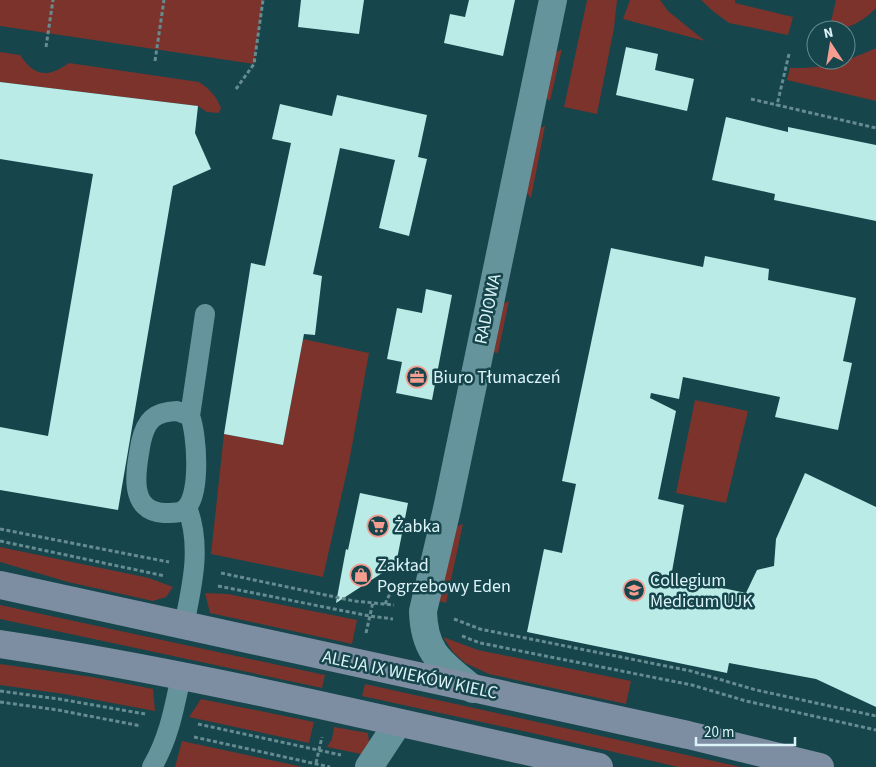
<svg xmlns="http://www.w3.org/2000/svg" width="876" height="767" font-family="'Source Sans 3',sans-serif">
  <rect width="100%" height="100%" fill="#16454c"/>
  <!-- green -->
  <path fill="#7b332b" d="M 0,0 L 263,0 L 254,64 L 0,26 Z
    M 587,0 L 617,0 L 614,28 L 597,114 L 564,107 Z
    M 630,0 L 660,0 L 668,11 L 705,41 L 623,19 Z
    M 701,0 L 735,0 L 735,3 L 793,17 L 788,35 L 729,23 L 714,12 Z
    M 836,0 L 876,0 L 876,8 C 863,22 847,30 829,30 Z
    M 876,48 L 876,101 L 787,80 L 790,68 C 826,69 844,62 876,48 Z
    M 562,49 L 550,101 L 546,98 L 548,57 Z
    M 0,52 L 20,55 C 35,77 48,78 69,63 L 199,82 C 210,89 216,96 221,108 L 219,113 L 207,112 L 198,106 L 0,82 Z
    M 545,126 L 531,198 L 526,192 L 537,129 Z
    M 509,301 L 498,353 L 486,351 L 496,307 Z
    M 303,339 L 369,353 L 349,462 L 323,577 L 211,554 L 224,434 L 283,445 Z
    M 695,400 L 748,411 L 726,503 L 676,493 Z
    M 463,524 L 446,603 L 435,600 L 455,527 Z
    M 0,547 L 149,578 L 173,587 L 166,597 L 153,601 L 68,582 L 0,562 Z
    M 205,593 L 228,594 L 357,620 L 352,644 L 210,613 Z
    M 0,605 L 325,675 L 322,688 L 0,619 Z
    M 443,637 L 478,650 L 631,681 L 626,704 L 489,674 L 465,663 L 453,652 Z
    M 0,664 L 92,677 L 153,689 L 155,711 L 64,694 L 0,685 Z
    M 365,684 L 741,767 L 678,767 L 541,735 L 362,696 Z
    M 201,699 L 314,722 L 309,743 L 189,717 Z
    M 334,727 L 368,733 L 369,742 L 361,754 L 327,747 L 332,739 Z
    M 182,741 L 303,767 L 175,767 Z"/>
  <!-- building -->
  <path fill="#baebe6" d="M 301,0 L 364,0 L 359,34 L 298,27 Z
    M 469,0 L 515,0 L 503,56 L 444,43 L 450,14 L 465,17 Z
    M 626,47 L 658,54 L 655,70 L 694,79 L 687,111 L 616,95 Z
    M 0,82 L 198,106 L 195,133 L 211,169 L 173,186 L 118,510 L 0,490 L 0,427 L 48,436 L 93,174 L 0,159 Z
    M 337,95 L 427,115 L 418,157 L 427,159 L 409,236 L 379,228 L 395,160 L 340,148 L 313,274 L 322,276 L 315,335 L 304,334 L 283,445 L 224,434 L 251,263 L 265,266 L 291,143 L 272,139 L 280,104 L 332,116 Z
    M 726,117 L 788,132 L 788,127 L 876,145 L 876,221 L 774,200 L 775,194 L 712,180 Z
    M 611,248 L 703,267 L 705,256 L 769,269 L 768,280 L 856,298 L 843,361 L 852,363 L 838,430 L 775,417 L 780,397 L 683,377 L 679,399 L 651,393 L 650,398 L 676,411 L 658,499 L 684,505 L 671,577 L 746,593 L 757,570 L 774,566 L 776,539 L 805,473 L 876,507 L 876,707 L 816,679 L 729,663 L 727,673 L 527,632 L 544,549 L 562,553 L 576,484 L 562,481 Z
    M 426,289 L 452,295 L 432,400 L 396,393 L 402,362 L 387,359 L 397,308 L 422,313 Z
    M 360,493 L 408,503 L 397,559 L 396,564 L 336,603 L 346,549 L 348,550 Z"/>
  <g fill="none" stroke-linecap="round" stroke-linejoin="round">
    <!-- path -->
    <path stroke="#668c91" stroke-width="3" stroke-dasharray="4 2.5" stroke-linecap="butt" d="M 46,47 L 53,0
      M 789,54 L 777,105 L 876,128
      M 155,61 L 164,0
      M 236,89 L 254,64 L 263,0
      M 751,99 L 777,105
      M 0,529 L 169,562
      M 0,541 L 165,576
      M 221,573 L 354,601 L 394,605
      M 218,586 L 370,616 L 393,619
      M 385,604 L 396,581
      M 454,619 L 480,629 L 691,671 L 756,690 L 876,716
      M 366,633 L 373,602
      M 462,636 L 480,643 L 692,685 L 746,701 L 876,730
      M 0,691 L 59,699 L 145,714
      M 0,702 L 58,710 L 141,726
      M 198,724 L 341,755
      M 194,737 L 330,767
      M 316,763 L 322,737"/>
    <!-- service -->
    <path stroke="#66949c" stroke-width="20" d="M 177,411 L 190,416 C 197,434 201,494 186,508 C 181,514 172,513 164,513 C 127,511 136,469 141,442 C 146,420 154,412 177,411 Z
      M 190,416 L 205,314
      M 184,625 C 192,586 202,546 187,507
      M 152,767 C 169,738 174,709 181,676"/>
    <!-- minor -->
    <path stroke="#66949c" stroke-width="28" d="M 473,689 C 442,663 424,654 423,611 L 447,509 L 553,0
      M 369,767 L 398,723"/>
    <!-- secondary -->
    <path stroke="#7d8da2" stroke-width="28" d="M 0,585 L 688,735 L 820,767
      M 0,644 C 201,674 400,724 599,767"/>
  </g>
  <!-- icons -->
  <defs>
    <g id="office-ring" transform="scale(1.125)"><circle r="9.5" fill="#16454c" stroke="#f59d90" stroke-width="1.5"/><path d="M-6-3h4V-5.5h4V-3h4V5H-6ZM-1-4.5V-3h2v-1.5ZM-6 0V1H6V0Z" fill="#f59d90"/></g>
    <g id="supermarket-ring" transform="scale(1.125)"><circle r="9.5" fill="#16454c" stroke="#f59d90" stroke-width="1.5"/><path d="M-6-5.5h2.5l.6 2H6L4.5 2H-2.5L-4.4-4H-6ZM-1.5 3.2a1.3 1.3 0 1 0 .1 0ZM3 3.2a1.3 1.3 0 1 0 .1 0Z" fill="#f59d90"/></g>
    <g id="shop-ring" transform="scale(1.125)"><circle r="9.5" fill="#16454c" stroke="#f59d90" stroke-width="1.5"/><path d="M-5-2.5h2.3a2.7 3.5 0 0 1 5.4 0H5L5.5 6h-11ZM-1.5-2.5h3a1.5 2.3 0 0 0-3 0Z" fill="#f59d90"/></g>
    <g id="university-ring" transform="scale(1.125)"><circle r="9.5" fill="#16454c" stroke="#f59d90" stroke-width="1.5"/><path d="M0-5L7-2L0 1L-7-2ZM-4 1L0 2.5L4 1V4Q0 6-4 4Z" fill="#f59d90"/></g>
  </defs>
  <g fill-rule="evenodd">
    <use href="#office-ring" x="417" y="377"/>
    <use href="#supermarket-ring" x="378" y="526"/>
    <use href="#shop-ring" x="361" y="575"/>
    <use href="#university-ring" x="634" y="590"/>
  </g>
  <g text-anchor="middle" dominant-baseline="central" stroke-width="5" stroke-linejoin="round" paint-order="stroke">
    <!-- street labels -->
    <g font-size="18" fill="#dcf4f8" stroke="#16454c">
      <text transform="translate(488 309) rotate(-78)">RADIOWA</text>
      <text transform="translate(410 675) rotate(12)">ALEJA IX WIEKÓW KIELC</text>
    </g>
    <!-- poi labels -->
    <g font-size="18" fill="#dcf4f8" stroke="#16454c" text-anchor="start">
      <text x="433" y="377">Biuro Tłumaczeń</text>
      <text x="394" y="526">Żabka</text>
      <text x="377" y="565">Zakład<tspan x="377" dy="21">Pogrzebowy Eden</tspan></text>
      <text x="650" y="580">Collegium<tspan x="650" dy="21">Medicum UJK</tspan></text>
    </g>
  </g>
  <!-- north arrow -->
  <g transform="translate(831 45) rotate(348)"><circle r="24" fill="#16454c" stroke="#658b91"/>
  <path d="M0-4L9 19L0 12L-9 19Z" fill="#f59d90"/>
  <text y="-8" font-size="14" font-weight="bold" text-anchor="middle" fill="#dcf4f8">N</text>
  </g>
  <!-- scale -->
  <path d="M696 737v8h99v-8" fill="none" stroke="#dcf4f8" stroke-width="2.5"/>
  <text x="704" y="737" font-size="15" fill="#dcf4f8" stroke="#16454c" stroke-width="4" paint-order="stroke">20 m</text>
</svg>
